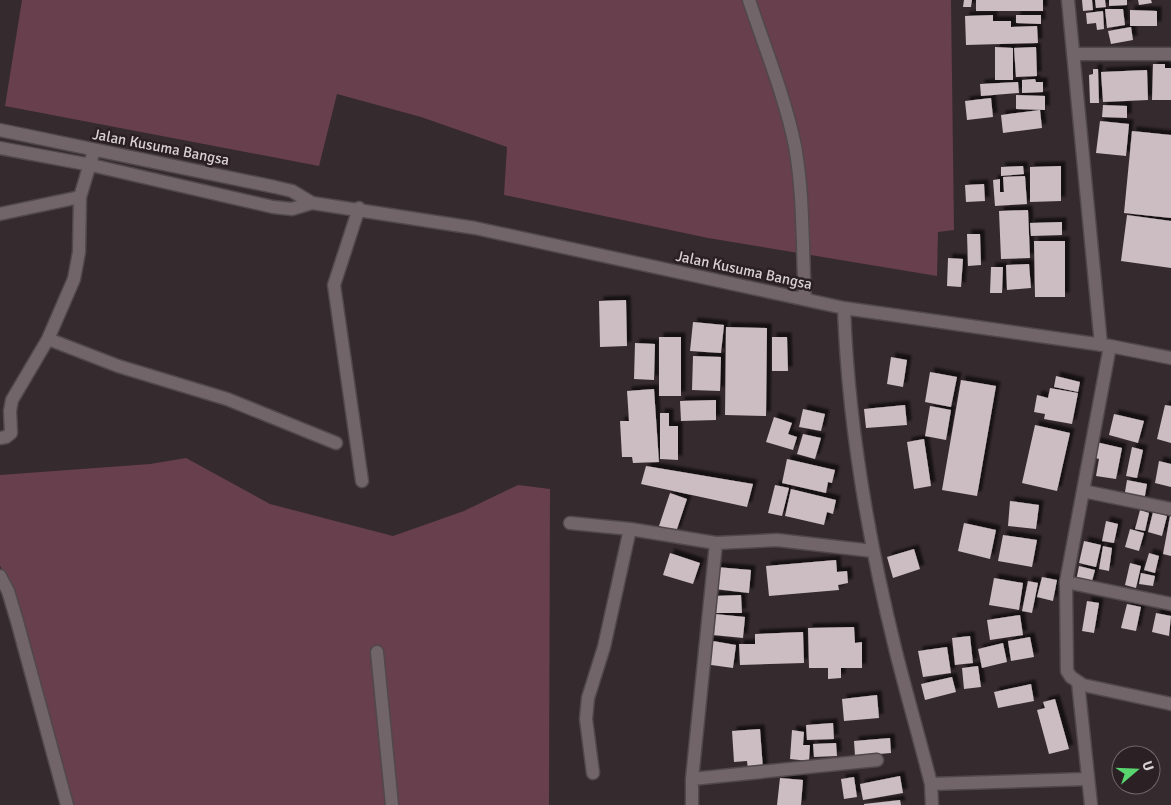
<svg xmlns="http://www.w3.org/2000/svg" width="1171" height="805" font-family="Signika,sans-serif">
  <defs>
    <filter id="shadow"><feDropShadow dx="4.5" dy="-4.5" stdDeviation="1" flood-color="#0009"/></filter>
  </defs>
  <rect width="100%" height="100%" fill="#352a2e"/>
  <!-- green -->
  <path fill="#673f4d" d="M 22,0 L 951,0 L 954,230 L 938,232 L 937,276 L 708,238 L 504,195 L 507,147 L 421,117 L 337,94 L 319,166 L 5,106 Z
    M 186,458 L 270,504 L 393,536 L 464,511 L 518,485 L 550,489 L 549,805 L 73,805 L 15,590 L 0,566 L 0,475 L 150,464 Z"/>
  <!-- building -->
  <path fill="#cbbdc1" filter="url(#shadow)" d="M 964,0 L 972,0 L 971,7 L 963,7 Z
    M 976,0 L 1043,0 L 1043,11 L 976,11 Z
    M 1082,0 L 1092,0 L 1093,10 L 1083,11 Z
    M 1095,0 L 1105,0 L 1106,7 L 1096,8 Z
    M 1109,0 L 1127,0 L 1127,5 L 1109,6 Z
    M 1138,0 L 1151,0 L 1152,3 L 1139,5 Z
    M 1105,9 L 1123,9 L 1125,25 L 1107,28 Z
    M 1130,10 L 1157,11 L 1157,26 L 1130,26 Z
    M 1103,11 L 1104,29 L 1097,30 L 1096,23 L 1087,24 L 1086,13 Z
    M 993,15 L 993,21 L 1011,21 L 1011,27 L 1037,26 L 1038,43 L 966,45 L 965,16 Z
    M 1016,15 L 1041,15 L 1041,24 L 1016,23 Z
    M 1131,27 L 1133,40 L 1111,44 L 1108,31 Z
    M 995,47 L 1013,48 L 1013,80 L 995,80 Z
    M 1036,47 L 1037,76 L 1016,77 L 1014,48 Z
    M 1153,64 L 1165,64 L 1165,68 L 1171,68 L 1171,100 L 1152,100 Z
    M 1093,69 L 1098,69 L 1099,103 L 1090,103 L 1089,75 L 1093,74 Z
    M 1147,70 L 1148,100 L 1103,102 L 1101,72 Z
    M 1035,79 L 1036,82 L 1043,82 L 1043,92 L 1022,93 L 1022,80 Z
    M 1018,82 L 1019,93 L 981,96 L 980,84 Z
    M 1016,95 L 1045,96 L 1045,110 L 1016,109 Z
    M 991,98 L 993,117 L 967,120 L 965,101 Z
    M 1103,105 L 1127,106 L 1127,118 L 1102,117 Z
    M 1040,110 L 1042,128 L 1003,133 L 1001,115 Z
    M 1100,121 L 1129,124 L 1126,156 L 1096,153 Z
    M 1132,131 L 1171,135 L 1171,218 L 1124,213 Z
    M 1023,166 L 1024,174 L 1001,176 L 1001,167 Z
    M 1061,166 L 1061,201 L 1030,202 L 1030,167 Z
    M 1025,176 L 1027,204 L 995,206 L 993,180 L 1000,179 L 1000,192 L 1004,192 L 1003,177 Z
    M 984,184 L 985,201 L 966,202 L 965,185 Z
    M 1028,210 L 1030,258 L 1001,259 L 999,211 Z
    M 1127,215 L 1171,221 L 1171,268 L 1121,261 Z
    M 1062,222 L 1062,235 L 1031,236 L 1030,223 Z
    M 967,234 L 980,234 L 981,265 L 968,266 Z
    M 1034,241 L 1065,241 L 1065,297 L 1035,297 Z
    M 948,258 L 963,259 L 961,287 L 947,286 Z
    M 1029,264 L 1031,288 L 1007,290 L 1006,265 Z
    M 991,267 L 1003,267 L 1002,293 L 990,293 Z
    M 626,300 L 627,346 L 600,347 L 599,301 Z
    M 693,322 L 724,325 L 721,353 L 690,351 Z
    M 726,327 L 767,328 L 766,416 L 725,415 Z
    M 659,337 L 681,337 L 681,396 L 659,396 Z
    M 772,337 L 787,337 L 788,371 L 772,371 Z
    M 635,343 L 655,344 L 654,380 L 634,379 Z
    M 693,356 L 721,357 L 720,391 L 692,390 Z
    M 891,357 L 907,360 L 903,387 L 887,384 Z
    M 930,372 L 957,377 L 951,407 L 925,402 Z
    M 1056,376 L 1080,382 L 1078,392 L 1054,387 Z
    M 961,380 L 996,386 L 977,496 L 942,490 Z
    M 1050,388 L 1078,393 L 1072,424 L 1044,419 L 1045,414 L 1034,412 L 1037,395 L 1048,398 Z
    M 654,389 L 659,462 L 633,463 L 632,457 L 622,457 L 620,421 L 629,421 L 627,391 Z
    M 716,400 L 716,420 L 681,421 L 680,401 Z
    M 905,405 L 907,425 L 866,428 L 864,409 Z
    M 1165,405 L 1171,406 L 1171,443 L 1157,439 Z
    M 930,406 L 951,410 L 946,440 L 925,436 Z
    M 803,409 L 825,414 L 821,431 L 799,427 Z
    M 660,413 L 669,413 L 669,426 L 678,426 L 678,460 L 660,459 Z
    M 1114,414 L 1144,421 L 1138,443 L 1109,435 Z
    M 774,417 L 792,423 L 788,434 L 797,437 L 793,450 L 766,442 Z
    M 1035,425 L 1070,433 L 1057,491 L 1022,483 Z
    M 803,434 L 821,438 L 815,459 L 797,454 Z
    M 924,439 L 931,486 L 914,489 L 907,442 Z
    M 1096,442 L 1122,448 L 1116,479 L 1096,476 L 1099,459 L 1093,457 Z
    M 1132,447 L 1143,450 L 1137,478 L 1126,476 Z
    M 787,459 L 835,470 L 832,483 L 828,482 L 826,493 L 782,483 Z
    M 1159,461 L 1171,464 L 1171,487 L 1155,483 Z
    M 646,466 L 753,484 L 747,507 L 641,484 Z
    M 1127,480 L 1147,484 L 1144,501 L 1124,498 Z
    M 775,485 L 789,488 L 782,516 L 768,513 Z
    M 791,489 L 836,500 L 833,514 L 827,512 L 824,525 L 785,516 Z
    M 670,493 L 687,499 L 676,532 L 659,526 Z
    M 1010,501 L 1039,505 L 1036,529 L 1008,526 Z
    M 1140,510 L 1149,513 L 1145,531 L 1135,529 Z
    M 1153,512 L 1167,516 L 1162,536 L 1148,532 Z
    M 1170,516 L 1171,516 L 1171,556 L 1163,554 Z
    M 1106,521 L 1118,524 L 1114,543 L 1102,541 Z
    M 964,523 L 996,530 L 990,559 L 958,551 Z
    M 1130,529 L 1144,533 L 1139,551 L 1125,547 Z
    M 1003,535 L 1037,540 L 1032,567 L 998,561 Z
    M 1084,541 L 1101,545 L 1096,567 L 1079,563 Z
    M 1103,546 L 1112,548 L 1109,571 L 1099,569 Z
    M 914,549 L 920,569 L 893,578 L 887,557 Z
    M 670,553 L 700,563 L 693,584 L 663,575 Z
    M 1149,553 L 1159,556 L 1155,573 L 1144,570 Z
    M 836,560 L 837,572 L 847,571 L 848,583 L 838,585 L 839,590 L 769,596 L 766,566 Z
    M 1130,563 L 1141,566 L 1136,588 L 1125,585 Z
    M 1079,566 L 1095,570 L 1091,585 L 1076,581 Z
    M 716,567 L 751,570 L 749,593 L 714,589 Z
    M 1141,573 L 1155,576 L 1153,586 L 1139,584 Z
    M 1042,577 L 1057,580 L 1053,601 L 1037,597 Z
    M 994,578 L 1023,583 L 1019,610 L 989,605 Z
    M 1028,581 L 1038,583 L 1032,613 L 1022,611 Z
    M 741,595 L 742,613 L 714,613 L 714,596 Z
    M 1087,601 L 1099,603 L 1094,633 L 1082,631 Z
    M 1127,604 L 1141,607 L 1136,631 L 1121,628 Z
    M 1156,613 L 1171,616 L 1169,636 L 1152,632 Z
    M 715,614 L 745,617 L 743,638 L 713,635 Z
    M 1020,615 L 1023,635 L 990,640 L 987,620 Z
    M 854,627 L 855,643 L 862,642 L 862,668 L 841,668 L 841,678 L 828,679 L 828,668 L 809,668 L 808,628 Z
    M 803,632 L 804,663 L 740,665 L 739,644 L 755,644 L 755,634 Z
    M 970,636 L 973,663 L 955,665 L 952,638 Z
    M 1030,637 L 1034,657 L 1011,661 L 1008,641 Z
    M 707,640 L 736,645 L 733,668 L 704,664 Z
    M 1003,643 L 1007,662 L 982,668 L 978,649 Z
    M 947,647 L 951,673 L 923,677 L 918,651 Z
    M 978,666 L 981,687 L 964,689 L 962,668 Z
    M 952,677 L 956,692 L 925,700 L 921,684 Z
    M 1031,684 L 1034,701 L 998,708 L 994,692 Z
    M 877,695 L 879,718 L 844,721 L 842,699 Z
    M 1055,699 L 1069,749 L 1049,754 L 1037,710 L 1045,708 L 1043,702 Z
    M 833,723 L 834,739 L 807,740 L 806,725 Z
    M 760,729 L 763,769 L 748,770 L 747,761 L 734,762 L 732,731 Z
    M 792,730 L 804,732 L 803,745 L 810,745 L 809,761 L 790,759 Z
    M 890,738 L 891,753 L 855,756 L 854,741 Z
    M 836,743 L 837,756 L 814,757 L 813,744 Z
    M 900,776 L 903,793 L 863,800 L 860,784 Z
    M 854,777 L 857,797 L 844,799 L 841,779 Z
    M 780,778 L 803,780 L 801,805 L 777,805 Z
    M 900,800 L 901,805 L 864,805 L 864,804 Z"/>
  <g fill="none" stroke-linecap="round" stroke-linejoin="round">
    <!-- minor casing -->
    <g stroke="#51484b" stroke-width="15">
      <path id="minor" d="M 749,0 C 765,48 785,97 795,146 C 804,196 802,249 805,299
        M 1068,0 L 1101,345
        M 1073,54 L 1171,54
        M 0,130 L 275,187 L 292,191 L 312,203 L 475,228 L 844,308 L 1110,346 L 1171,358
        M 0,148 L 91,165 L 273,207 L 292,209 L 312,203
        M 359,208 L 334,285 L 362,481
        M 0,214 L 80,197
        M 844,308 C 848,424 868,539 896,652 C 907,696 920,740 931,784 L 932,805
        M 48,339 L 118,366 L 227,399 L 336,443
        M 1110,346 L 1066,582 L 1067,671 L 1071,677 L 1083,685 L 1171,704
        M 0,438 L 6,437 L 11,433 L 10,411 L 12,400 L 48,339 L 74,279 L 79,252 L 80,197 L 92,157
        M 1083,491 L 1171,509
        M 570,523 L 630,529 L 716,543 L 777,540 L 873,551
        M 0,576 L 8,591 L 17,621 L 67,805
        M 1066,582 L 1171,604
        M 377,652 L 392,805
        M 1078,682 L 1091,805
        M 593,773 L 586,719 L 588,698 L 604,647 L 630,529
        M 692,779 L 877,760
        M 931,784 L 1087,779
        M 692,805 L 692,779 L 716,543"/>
    </g>
    <!-- minor -->
    <use href="#minor" stroke="#716569" stroke-width="12"/>
  </g>
  <g text-anchor="middle" dominant-baseline="central" stroke-width="5" stroke-linejoin="round" paint-order="stroke">
    <!-- street labels -->
    <g font-size="15" fill="#d8d1d3" stroke="#2b2124">
      <text transform="translate(161 147) rotate(11)">Jalan Kusuma Bangsa</text>
      <text transform="translate(744 270) rotate(12)">Jalan Kusuma Bangsa</text>
    </g>
  </g>
  <!-- north arrow -->
  <g transform="translate(1136 770) rotate(71)"><circle r="24" fill="#2b2124" stroke="#70676a"/>
  <path d="M0-4L9 19L0 12L-9 19Z" fill="#59d56f"/>
  <text y="-8" font-size="14" font-weight="bold" text-anchor="middle" fill="#d8d1d3">U</text>
  </g>
</svg>
